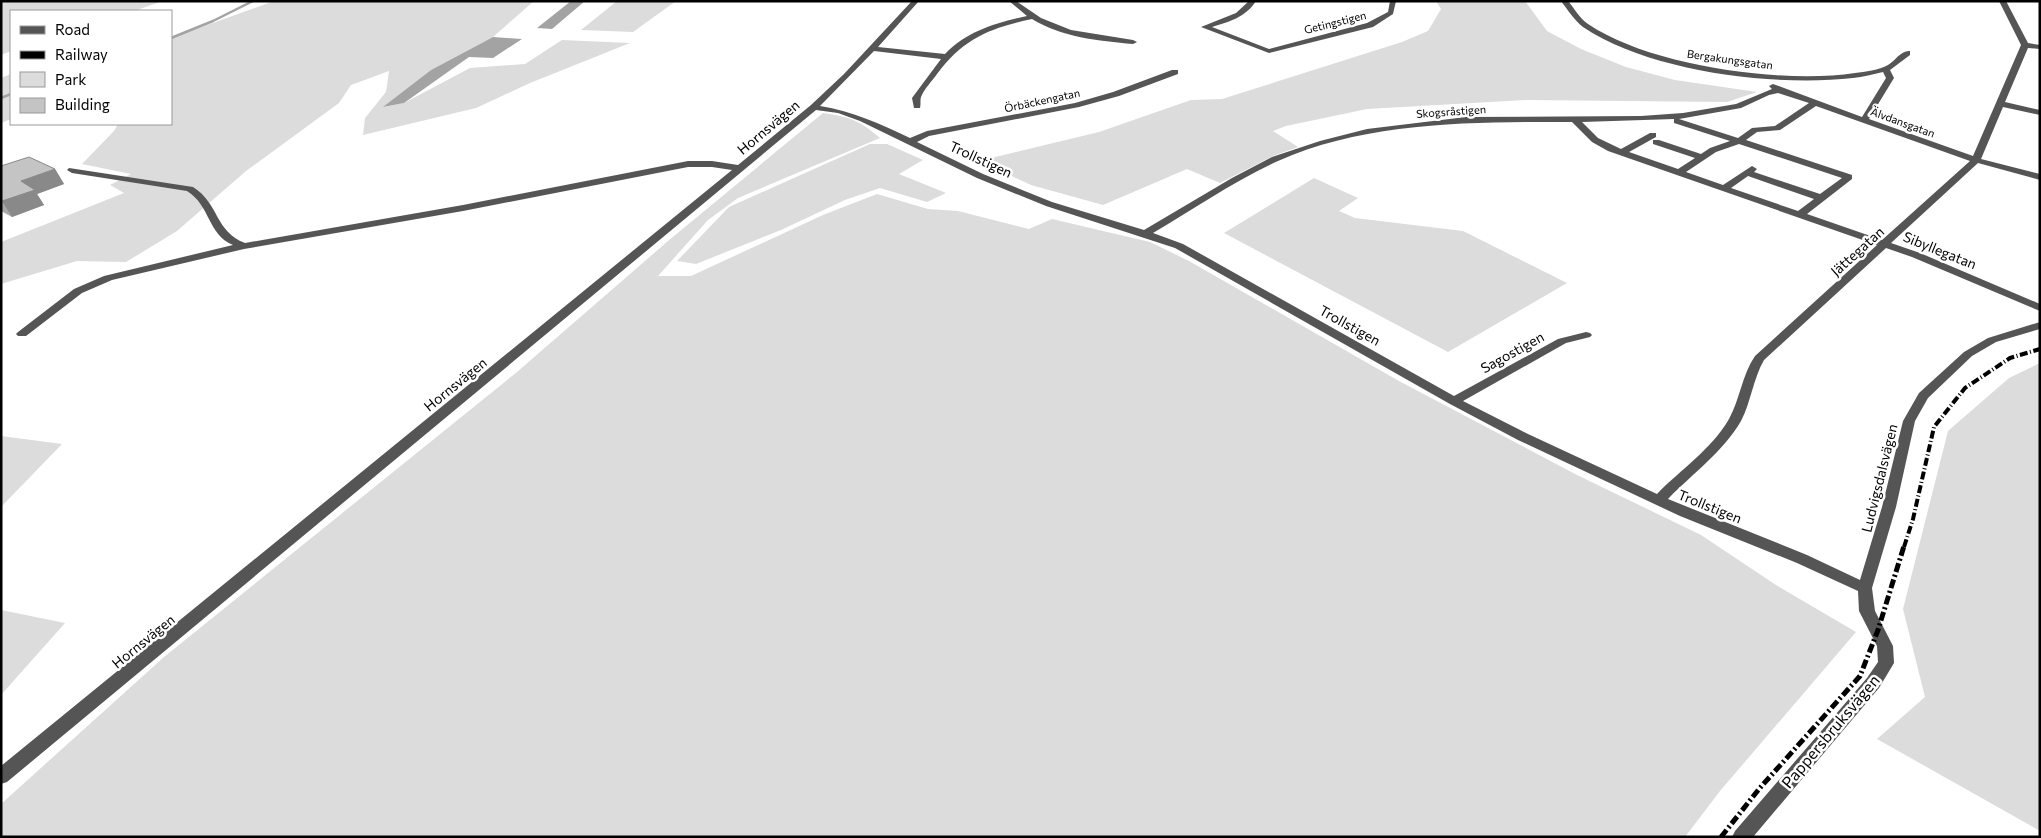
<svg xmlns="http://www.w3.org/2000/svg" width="2041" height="838" font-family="Commissioner,sans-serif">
  <rect width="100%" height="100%" fill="#fff"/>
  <!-- green -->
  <path fill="#dcdcdc" d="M 1,1 L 163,1 L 134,11 L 11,11 L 11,51 L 1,55 Z
    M 274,1 L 534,1 L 493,37 L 431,70 L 384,107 L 404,103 L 470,68 L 525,64 L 562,40 L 630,43 L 530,83 L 476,108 L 363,135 L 365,118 L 386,92 L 389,71 L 351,85 L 339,103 L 246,171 L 177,231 L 126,262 L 77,261 L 1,284 L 1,242 L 124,193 L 110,185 L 131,174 L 82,164 L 114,131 L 118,124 L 171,124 L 171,38 Z
    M 617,1 L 676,1 L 633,32 L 581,30 Z
    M 1436,1 L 1525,1 L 1547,31 L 1581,49 L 1626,67 L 1675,80 L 1757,92 L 1727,102 L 1527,100 L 1367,109 L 1286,126 L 1273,131 L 1298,147 L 1273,156 L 1220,183 L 1187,169 L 1103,205 L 1031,185 L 979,161 L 1099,132 L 1191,100 L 1222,99 L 1402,42 L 1428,31 L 1441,9 Z
    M 11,74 L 11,119 L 1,123 L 1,78 Z
    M 823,113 C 850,117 859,120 880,138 L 738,198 L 708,220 L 658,276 L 691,276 L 823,215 L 877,194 L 928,209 L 958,211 L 1029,229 L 1052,219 L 1150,242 L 1189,261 L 1399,381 L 1577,475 L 1701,535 L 1776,585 L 1856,632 L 1720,791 L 1685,837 L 1,837 L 1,804 L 164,657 L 517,372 L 668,241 Z
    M 870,144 L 887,144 L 923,160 L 899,174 L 946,193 L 927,202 L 880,188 L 845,200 L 781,230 L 696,264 L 677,261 L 729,207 Z
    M 1314,178 L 1358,198 L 1339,211 L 1355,218 L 1463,231 L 1567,283 L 1448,352 L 1224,233 Z
    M 2040,363 L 2040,831 L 1877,739 L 1925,697 L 1903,609 L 1948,431 L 2009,378 Z
    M 1,436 L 62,444 L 1,507 Z
    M 1,610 L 65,623 L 1,695 Z"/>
  <!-- water -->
  <path fill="#a3a3a3" d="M 571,1 L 585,1 L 552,29 L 537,28 Z
    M 493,37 L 522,39 L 493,58 L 469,57 L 404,103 L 383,107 L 431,70 Z"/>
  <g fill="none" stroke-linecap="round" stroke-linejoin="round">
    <!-- stream -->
    <path stroke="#a3a3a3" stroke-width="2.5" d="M 171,38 L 213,21 L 253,1
      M 1,98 L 11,94"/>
    <!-- minor -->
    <path fill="#555" fill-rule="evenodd" d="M 912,1 L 919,1 L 878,47 L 945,54 C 967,31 996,23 1027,16 L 1009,1 L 1016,1 L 1041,18 L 1071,30 L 1133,40 L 1137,42 L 1133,44 C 1099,41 1061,37 1032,19 C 989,28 963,39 937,74 C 932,81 924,89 921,97 C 920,100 921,104 920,108 L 914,108 L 912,98 L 941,59 L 874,51 L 820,106 C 853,111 880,124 910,138 L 927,131 L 1075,103 L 1113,92 L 1172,70 L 1178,70 L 1178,74 L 1119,96 L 1079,107 L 929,136 L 917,142 L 983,174 L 1052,202 L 1144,230 L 1232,178 L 1272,157 L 1320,141 L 1367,129 L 1466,117 L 1641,116 L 1683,113 L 1736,104 L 1772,89 L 1769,86 L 1773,84 L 1862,117 L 1886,78 L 1883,72 C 1873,74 1863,77 1853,78 C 1775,87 1650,72 1583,27 C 1575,21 1567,9 1561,1 L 1568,1 C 1574,8 1580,19 1588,24 C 1650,66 1782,84 1855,73 C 1865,72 1879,70 1888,65 C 1895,61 1901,50 1910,51 L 1910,55 L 1890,70 L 1894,78 L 1869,119 L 1973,156 L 2021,45 L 1999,1 L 2006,1 L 2028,43 L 2040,45 L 2040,49 L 2028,48 L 2005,102 L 2040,110 L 2040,115 L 2003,107 L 1981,159 L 2040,174 L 2040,180 L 1978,163 L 1891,243 L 1920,253 L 2040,304 L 2040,311 L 1912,257 L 1886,248 L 1764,360 C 1753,379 1751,402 1741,421 C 1723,452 1692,474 1668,499 L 1807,555 L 1860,580 L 1882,507 L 1903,421 L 1919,393 L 1964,352 L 1988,338 L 2040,322 L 2040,329 L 1996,342 L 1972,356 L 1928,398 L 1915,421 L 1896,507 L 1872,588 L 1875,611 L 1893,646 L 1894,663 L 1879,688 L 1753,837 L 1732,837 L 1735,831 L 1867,678 L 1878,662 L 1877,646 L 1859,611 L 1858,591 L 1797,563 L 1680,516 L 1518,440 L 1450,404 L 1175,248 L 1046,206 L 977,178 L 860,121 L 838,113 L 816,110 L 7,782 L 1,784 L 1,766 L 732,170 L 712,167 L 688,167 L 463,211 L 244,249 L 112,280 L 82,293 L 26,336 L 18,336 L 16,334 L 18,332 L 74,289 L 104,276 L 233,245 C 207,234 211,206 187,191 L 72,173 L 67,170 L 69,168 L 193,187 C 219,203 215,232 245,243 L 463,205 L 688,161 L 712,161 L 738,165 L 811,105 L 844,74 ZM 1778,93 L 1809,103 L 1775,126 L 1752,128 L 1738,138 L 1679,119 L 1741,108 L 1769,95 ZM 1816,106 L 1970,161 L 1882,240 L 1807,214 L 1852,179 L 1852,175 L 1746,140 L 1757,132 L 1780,130 ZM 1674,119 L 1674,123 L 1730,141 L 1710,148 L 1701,154 L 1659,140 L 1653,140 L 1653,144 L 1695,158 L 1678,169 L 1629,152 L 1656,137 L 1656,133 L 1650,133 L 1621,149 L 1598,138 L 1582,122 ZM 1572,122 L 1592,142 L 1608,151 L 1877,245 L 1755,356 C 1742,375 1740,399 1729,419 C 1712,449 1680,470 1657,494 L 1528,434 L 1463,401 L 1566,343 L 1590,337 L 1592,335 L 1590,333 L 1586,332 L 1558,339 L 1454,396 L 1183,244 L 1153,233 C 1194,209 1234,181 1278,161 C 1368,121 1475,122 1572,122 ZM 1739,144 L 1842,178 L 1820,194 L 1754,172 L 1757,169 L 1752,166 L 1723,185 L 1686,172 L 1716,152 ZM 1748,176 L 1814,199 L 1798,211 L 1731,188 Z
      M 1249,1 L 1256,1 C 1246,17 1229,22 1212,27 L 1269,49 L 1367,23 L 1388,12 L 1390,1 L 1396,1 L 1393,14 L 1373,27 L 1269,53 L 1201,27 L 1236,13 Z"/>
    <!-- rail-far1 -->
    <path stroke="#000" stroke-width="4" stroke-dasharray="8 2.5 1 2.5" stroke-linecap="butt" d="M 1904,547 L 1913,519 L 1934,427 L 1965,388 L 2010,358 L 2040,349"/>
    <!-- rail -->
    <path stroke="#000" stroke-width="5" stroke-dasharray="9 3 2 3" stroke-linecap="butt" d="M 1721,837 L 1759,789 L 1860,676 L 1878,630 L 1904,546"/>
  </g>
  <!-- wall -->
  <path fill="#a9a9a9" d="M 1,166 L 55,169 L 64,184 L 37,194 L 44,205 L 12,217 L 1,211 Z"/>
  <!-- shaded-wall -->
  <path fill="#898989" d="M 55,169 L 64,184 L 37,194 L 44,205 L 12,217 L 2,201 L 21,181 Z"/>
  <!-- building -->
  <path fill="#c4c4c4" stroke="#898989" d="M 29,157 L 55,169 L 21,181 L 35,190 L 2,201 L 1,200 L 1,166 Z"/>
  <g text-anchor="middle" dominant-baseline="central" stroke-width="5" stroke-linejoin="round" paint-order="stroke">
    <!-- far-street labels -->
    <g font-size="11" fill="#000" stroke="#fff">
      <text transform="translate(1335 22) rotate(-14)">Getingstigen</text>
      <text transform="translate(1730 59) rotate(8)">Bergakungsgatan</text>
      <text transform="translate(1042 100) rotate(-12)">Örbäckengatan</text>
      <text transform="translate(1451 111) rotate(-4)">Skogsråstigen</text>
      <text transform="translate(1903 122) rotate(20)">Älvdansgatan</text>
    </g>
    <!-- street labels -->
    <g font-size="14" fill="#000" stroke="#fff">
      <text transform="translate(768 127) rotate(-40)">Hornsvägen</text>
      <text transform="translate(981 159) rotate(25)">Trollstigen</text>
      <text transform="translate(1940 250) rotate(22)">Sibyllegatan</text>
      <text transform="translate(1857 251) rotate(-42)">Jättegatan</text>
      <text transform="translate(1350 325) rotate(29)">Trollstigen</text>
      <text transform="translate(1512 352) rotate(-29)">Sagostigen</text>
      <text transform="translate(455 384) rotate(-39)">Hornsvägen</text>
      <text transform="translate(1879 478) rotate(-76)">Ludvigsdalsvägen</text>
      <text transform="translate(1710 506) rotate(22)">Trollstigen</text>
      <text transform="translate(143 641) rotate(-39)">Hornsvägen</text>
    </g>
    <!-- near-street labels -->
    <g font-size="16" fill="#000" stroke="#fff">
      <text transform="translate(1830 731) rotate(-50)">Pappersbruksvägen</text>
    </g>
  </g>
  <!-- border -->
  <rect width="2041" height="838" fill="none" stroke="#000000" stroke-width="5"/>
  <!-- legend -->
  <rect x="10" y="10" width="162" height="115" fill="#ffffff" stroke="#999999"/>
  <rect x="20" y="26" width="25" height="8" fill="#555555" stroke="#999999"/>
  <text x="55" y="35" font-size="15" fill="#000000">Road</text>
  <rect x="20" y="51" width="25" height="8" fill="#000000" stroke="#999999"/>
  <text x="55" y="60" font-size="15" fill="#000000">Railway</text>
  <rect x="20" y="72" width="25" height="15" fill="#dcdcdc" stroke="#999999"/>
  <text x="55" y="85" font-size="15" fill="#000000">Park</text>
  <rect x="20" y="98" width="25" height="15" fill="#c4c4c4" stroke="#999999"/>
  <text x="55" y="110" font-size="15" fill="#000000">Building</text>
</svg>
